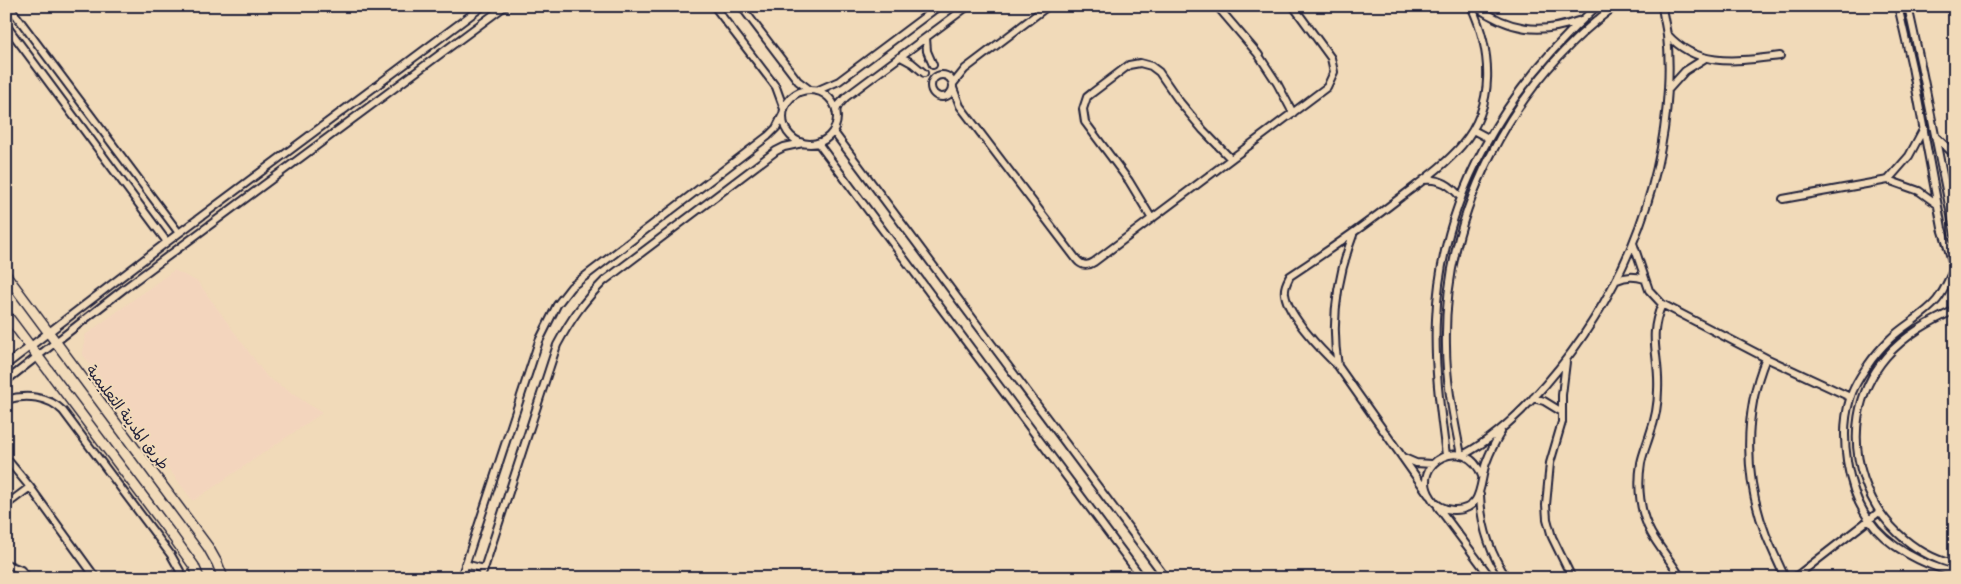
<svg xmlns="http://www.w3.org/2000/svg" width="1961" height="584" font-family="'Patrick Hand','Playpen Sans Arabic',sans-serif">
  <rect width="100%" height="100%" fill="#f1dab9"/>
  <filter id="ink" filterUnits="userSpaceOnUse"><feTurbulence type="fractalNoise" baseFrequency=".02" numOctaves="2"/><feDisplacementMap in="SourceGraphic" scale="10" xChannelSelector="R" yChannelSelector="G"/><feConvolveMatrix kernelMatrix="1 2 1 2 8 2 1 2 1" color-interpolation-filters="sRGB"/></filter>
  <g filter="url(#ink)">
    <!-- built -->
    <path fill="#f3d5bd" d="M 174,270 L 198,282 L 267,377 L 322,413 L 193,501 L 83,355 L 85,335 Z"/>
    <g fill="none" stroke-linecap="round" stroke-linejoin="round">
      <!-- street casing -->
      <g stroke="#22223b" stroke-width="10">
        <path id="street" d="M 9,6 L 179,233
          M 714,6 L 776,87 L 784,109
          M 741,6 L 798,81 L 810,90
          M 1217,6 L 1258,54 L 1277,83 L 1293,113
          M 1475,6 C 1509,30 1539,35 1578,21
          M 1898,6 L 1912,67 L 1942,228 L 1955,271
          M 1908,6 L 1921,65 L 1955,235
          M 1945,6 L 1955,9
          M 6,25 L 167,242
          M 1667,34 C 1698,69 1738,61 1780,56
          M 926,38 L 927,51 L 933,65
          M 901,57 L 912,63 L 924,73
          M931 86a11 11 0 1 1 22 0a11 11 0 1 1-22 0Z
          M 953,84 L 965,69 L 1048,6
          M 953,88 L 960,106 L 1077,260 C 1082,266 1088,266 1094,262 L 1327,87 L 1334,72 L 1331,58 L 1293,6
          M 1668,90 L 1685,71 L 1704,59
          M783 117a27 27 0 1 1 54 0a27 27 0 1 1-54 0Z
          M 816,91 L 839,81 L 939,6
          M 836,111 L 838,106 L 846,97 L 968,6
          M 1473,130 L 1488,138
          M 833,131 L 1166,578
          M 1936,137 L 1955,155
          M 818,143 L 1142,578
          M 1423,180 C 1440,178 1451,185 1461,198
          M 1888,180 L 1909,156 L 1924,128
          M 1783,199 L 1888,180 L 1919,191 L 1937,204
          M 1152,219 L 1129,181 L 1085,122 L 1083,109 L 1087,97 L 1092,93 L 1129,65 L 1140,63 L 1151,66 L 1159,72 L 1179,101 L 1203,130 L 1231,159
          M 1633,243 L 1649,290 L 1662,304 L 1766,358 L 1850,397
          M 1955,267 C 1949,278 1945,290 1937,300 C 1924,316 1904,325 1890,339 C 1882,347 1874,356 1868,365 C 1861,375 1853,387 1850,399 C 1839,435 1847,489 1869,520 C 1887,547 1924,565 1955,573
          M 1617,280 C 1627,276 1634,276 1645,279
          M 1662,304 C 1647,339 1660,355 1658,390 C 1658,405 1655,420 1650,434 C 1647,444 1643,453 1641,463 C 1637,487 1640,513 1651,533 C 1660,549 1672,562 1681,578
          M 1955,310 C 1929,322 1905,335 1886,357 C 1825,429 1865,542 1955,565
          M 1766,358 C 1743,413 1744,479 1766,535 C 1772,550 1779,564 1785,578
          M 1566,362 L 1562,395 L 1562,422 L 1550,463 L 1546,505 L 1547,519 L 1552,537 L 1572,578
          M 6,365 L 167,242 L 483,6
          M 1338,366 C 1330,320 1337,278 1353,235
          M 6,381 L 125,288 L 505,6
          M 1533,398 L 1544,401 L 1562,412
          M 6,400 C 26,394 48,396 63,411 L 171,555 L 184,578
          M 1446,455 C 1440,409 1434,364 1436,319 C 1441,194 1507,88 1597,6
          M 1461,455 C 1454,419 1446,383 1446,346 C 1443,215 1510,85 1615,6
          M 1463,455 C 1495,438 1522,412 1546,384 C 1617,302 1662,198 1668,89 C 1669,72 1669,53 1667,36 C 1666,26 1663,16 1662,6
          M 1402,457 L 1416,463 L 1432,464
          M 6,458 L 30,487 L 96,578
          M 1482,476 C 1466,432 1409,463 1431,497 C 1435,505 1444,509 1453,510 C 1484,511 1479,483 1486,463 C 1490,452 1495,442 1501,432
          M 1429,495 L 1338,366 C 1322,351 1288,316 1285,294 C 1284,287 1287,282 1290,276 C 1328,251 1365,225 1401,197 C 1422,181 1445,165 1462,145 C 1496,105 1492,51 1471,6
          M 1480,495 C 1481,526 1489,552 1507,578
          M 6,505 L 30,487
          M 1438,507 L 1491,578
          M 6,564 L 21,570 L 28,578
          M 465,564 L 484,569
          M 461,578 L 539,341 L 557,305 L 571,287 L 768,136 L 776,128 L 783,114
          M 481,578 L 557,345 C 571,319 583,302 604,281 L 776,151 L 784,147 L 803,143
          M 1794,578 L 1879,512"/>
      </g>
      <!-- secondary casing -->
      <g stroke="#22223b" stroke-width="12">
        <path id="secondary" d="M 6,275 L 208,547 L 217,563 L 223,578
          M 6,314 L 171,534 L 194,566 L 199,578"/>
      </g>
      <!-- street -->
      <use href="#street" stroke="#f1dab9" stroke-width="6"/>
      <!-- secondary -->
      <use href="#secondary" stroke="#f1dab9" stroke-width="9"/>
    </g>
  </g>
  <g text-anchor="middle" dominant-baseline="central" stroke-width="4" stroke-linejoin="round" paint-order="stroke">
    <!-- street labels -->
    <g font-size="15" fill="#22223b" stroke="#f1dab9">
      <text transform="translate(128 417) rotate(53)">طريق المدينة التعليمية</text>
    </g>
  </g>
  <!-- margin -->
  <rect width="1961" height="584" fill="none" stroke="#f1dab9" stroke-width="25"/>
  <rect x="12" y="12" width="1936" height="559" fill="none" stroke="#22223b" stroke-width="2" filter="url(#ink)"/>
</svg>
